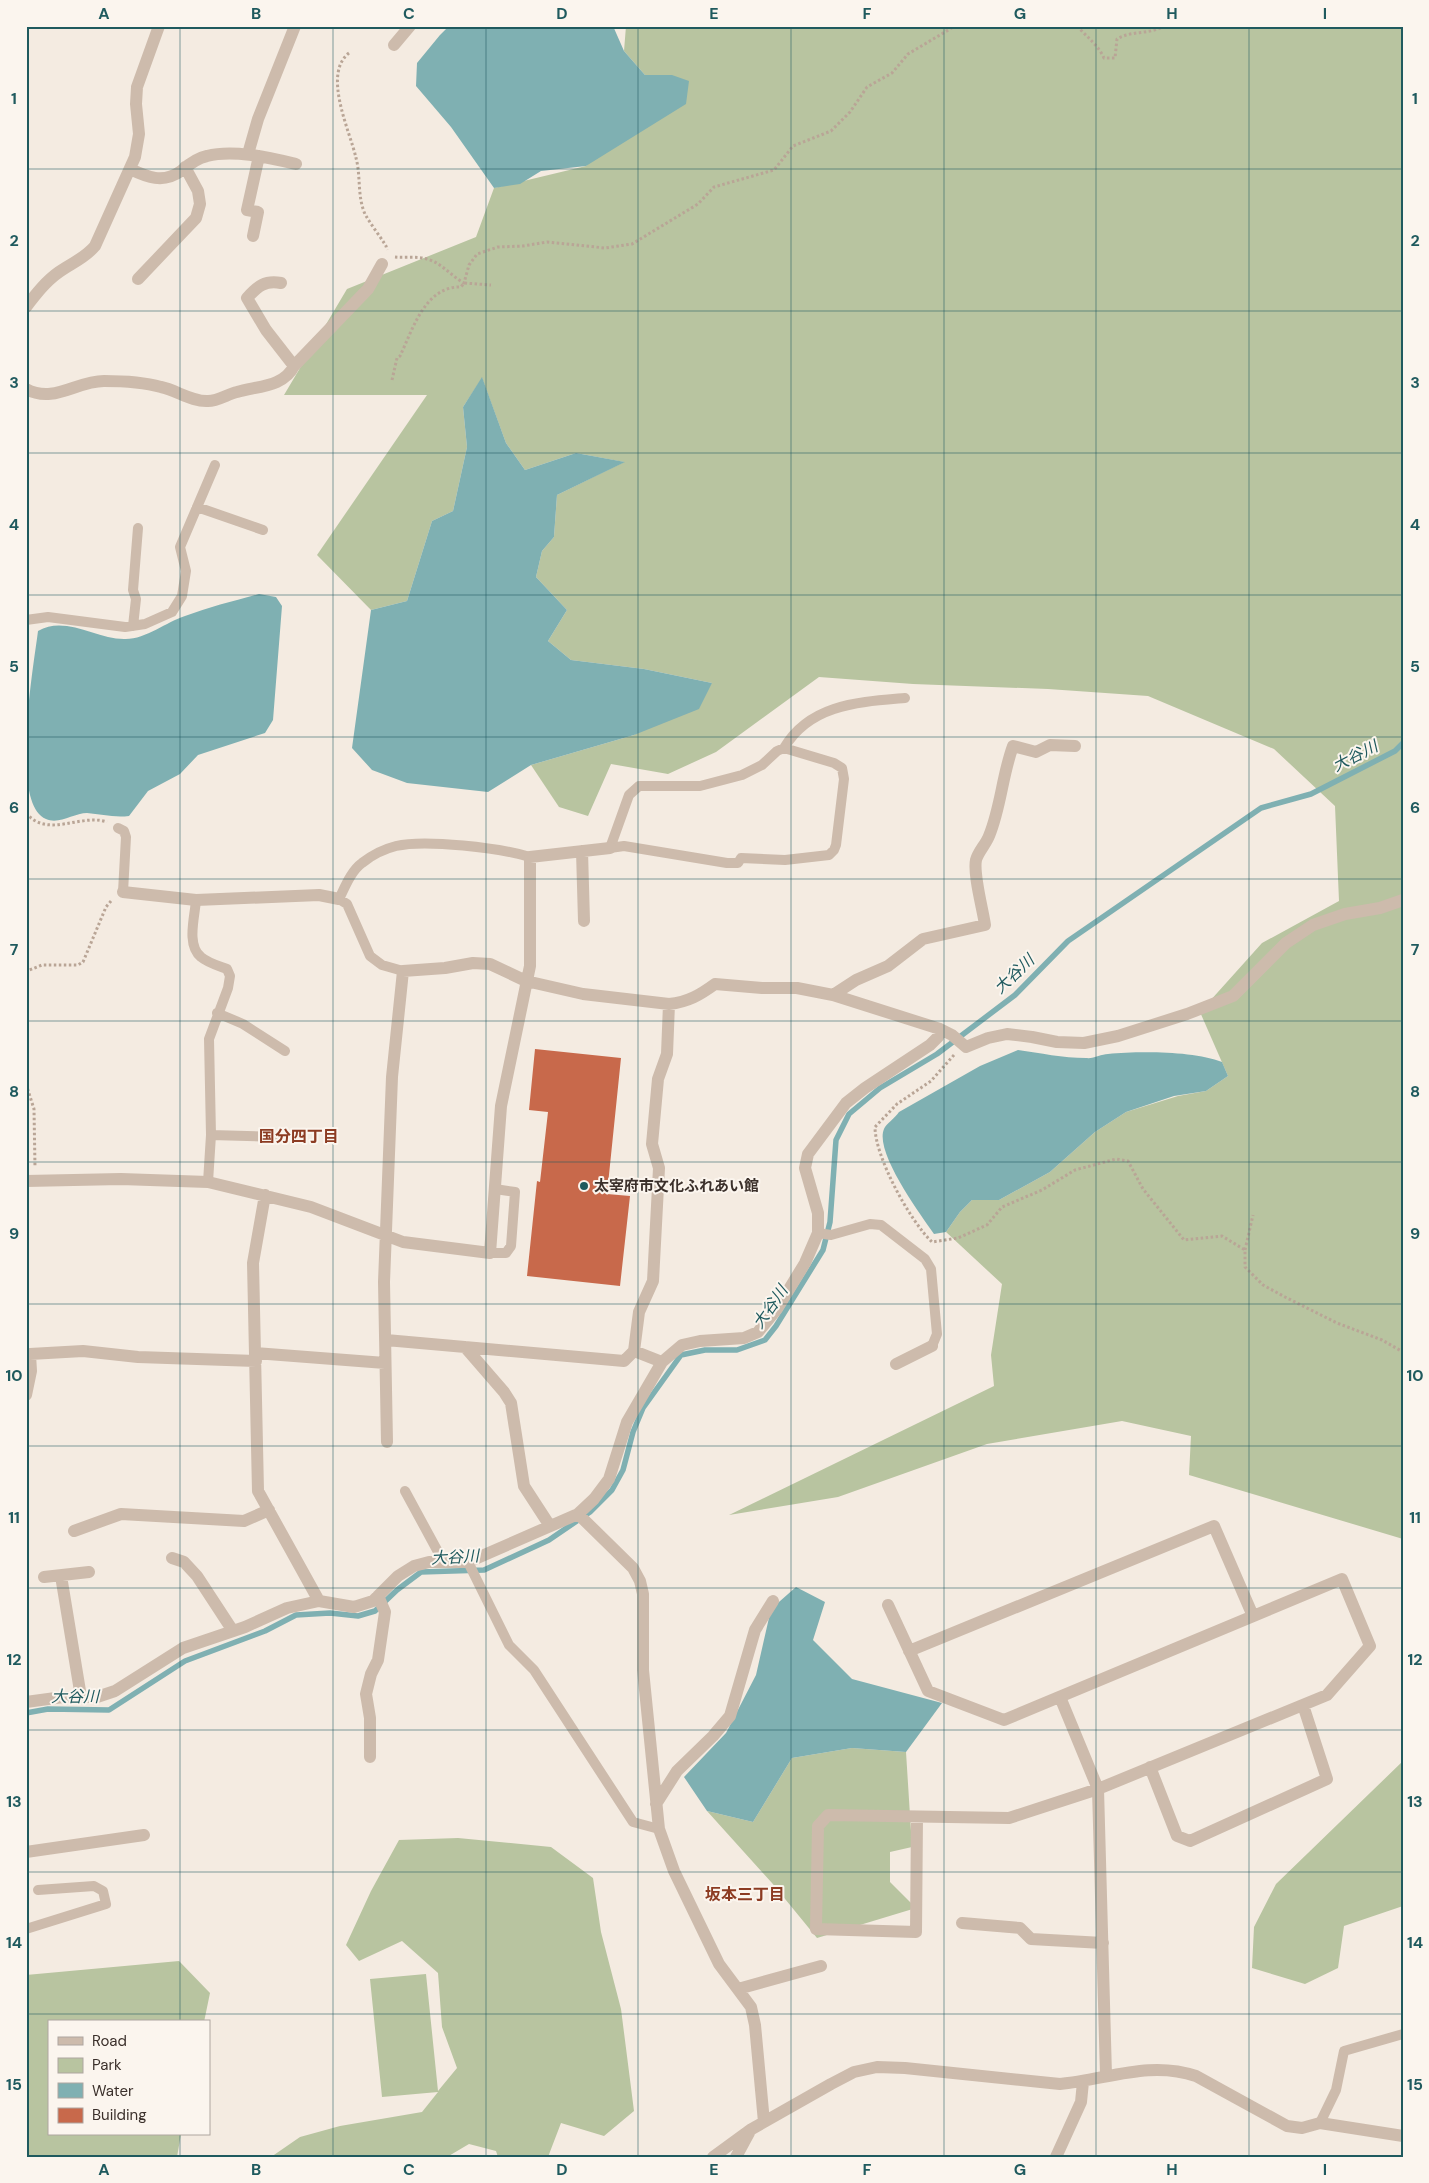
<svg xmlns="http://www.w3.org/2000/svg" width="1429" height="2183" font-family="'DM Sans','Noto Sans JP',sans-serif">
  <rect width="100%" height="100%" fill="#f4ebe1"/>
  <!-- green -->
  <path fill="#b8c4a0" d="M 626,26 L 1403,26 L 1403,1539 L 1189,1475 L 1191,1436 L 1122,1421 L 987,1444 L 838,1497 L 729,1515 L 994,1386 L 991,1355 L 1002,1284 L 946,1232 L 960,1212 L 972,1200 L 999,1200 L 1050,1172 L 1095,1132 L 1126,1112 L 1178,1096 L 1206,1091 L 1228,1076 L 1200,1012 L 1262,943 L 1339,901 L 1335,806 L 1274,749 L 1148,696 L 1048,689 L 913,684 L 819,677 L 716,752 L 668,774 L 611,764 L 588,816 L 559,807 L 531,765 L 634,735 L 712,683 L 644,669 L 571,660 L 548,641 L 567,610 L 536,577 L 542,551 L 554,537 L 557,495 L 624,462 L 576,453 L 525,470 L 506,443 L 482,378 L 463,407 L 467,447 L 453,511 L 432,521 L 407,601 L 371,610 L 317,555 L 427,395 L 284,395 L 347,289 L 476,237 L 494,188 L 586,166 L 672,75 L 645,75 L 624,51 Z
    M 852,1748 L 906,1752 L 912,1847 L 890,1852 L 890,1882 L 916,1908 L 817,1938 L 772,1883 L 707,1811 L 753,1822 L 792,1758 Z
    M 1403,1761 L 1403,1906 L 1344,1926 L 1338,1968 L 1305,1984 L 1252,1968 L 1254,1927 L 1276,1884 Z
    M 458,1838 L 551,1847 L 593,1878 L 601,1932 L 621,2009 L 634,2111 L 604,2136 L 561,2123 L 548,2157 L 498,2157 L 496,2151 L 469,2144 L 447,2157 L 271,2157 L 300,2137 L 340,2126 L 422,2112 L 438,2092 L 382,2097 L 370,1979 L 426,1974 L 438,2091 L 457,2068 L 442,2027 L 438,1973 L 402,1941 L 359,1961 L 346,1945 L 371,1891 L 399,1840 Z
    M 179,1961 L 210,1993 L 204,2022 L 49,2022 L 49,2134 L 181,2134 L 177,2157 L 26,2157 L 26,1975 Z"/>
  <!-- water -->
  <path fill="#7fb0b2" d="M 449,26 L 613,26 L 624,51 L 645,75 L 672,75 L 689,81 L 686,104 L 586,166 L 541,171 L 520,184 L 494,188 L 451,127 L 416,86 L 417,63 L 440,35 Z
    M 482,377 L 506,443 L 525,470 L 576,453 L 625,462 L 557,495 L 554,537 L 542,551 L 536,577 L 567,610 L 548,641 L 571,660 L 644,669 L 712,683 L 699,709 L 634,735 L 531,765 L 488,792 L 407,783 L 372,770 L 352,748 L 371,610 L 407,601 L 432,521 L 453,511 L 467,447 L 463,407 Z
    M 259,594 L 276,597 L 282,606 L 273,720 L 265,733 L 198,755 L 180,774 L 148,791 L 129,816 C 114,818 101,814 87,813 C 74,813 59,825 46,819 C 9,804 34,664 38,631 C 65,615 96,639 124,639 C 145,640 166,622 185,616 C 209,607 234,601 259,594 Z
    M 1018,1050 C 1040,1053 1063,1058 1086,1058 C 1094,1059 1101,1054 1108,1054 C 1139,1051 1194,1051 1222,1062 L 1228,1076 L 1206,1091 L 1174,1096 L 1126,1112 L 1095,1132 L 1050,1172 L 999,1200 L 972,1200 L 960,1212 L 946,1232 L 934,1234 C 921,1215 874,1152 884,1129 C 886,1124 895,1118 899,1112 L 980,1066 Z
    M 796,1587 L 825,1602 L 813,1640 L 852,1679 L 942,1703 L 906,1752 L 852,1748 L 792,1758 L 753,1822 L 707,1811 L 684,1777 L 726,1733 L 756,1675 L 771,1609 Z"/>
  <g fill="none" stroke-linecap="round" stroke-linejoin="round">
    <!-- stream -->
    <path stroke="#7fb0b2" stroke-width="5.5" d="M 26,1713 L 48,1709 L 109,1710 L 185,1661 L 265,1631 L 296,1615 L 330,1613 L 358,1616 L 375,1611 L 397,1590 L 421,1572 L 484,1570 L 549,1540 L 590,1512 L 612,1490 L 623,1470 L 633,1432 L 643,1408 L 681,1355 L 705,1350 L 737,1350 L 765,1340 L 776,1326 L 823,1250 L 830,1222 L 836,1140 L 849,1114 L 880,1088 L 937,1054 L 1015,995 L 1068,941 L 1261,808 L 1311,794 L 1395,751 L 1403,743"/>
  </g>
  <!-- building -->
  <path fill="#c8694b" d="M 535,1049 L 621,1058 L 607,1194 L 630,1196 L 620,1286 L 527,1276 L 537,1181 L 540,1182 L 548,1112 L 529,1110 Z"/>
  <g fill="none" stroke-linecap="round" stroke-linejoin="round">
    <!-- path -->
    <path stroke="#b9a596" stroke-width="3" stroke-dasharray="2.5 2.5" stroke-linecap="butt" d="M 1077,26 C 1087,37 1098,45 1104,58 L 1115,58 L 1117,39 C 1132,30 1149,35 1164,26
      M 349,53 C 322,74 350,131 356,158 C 361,176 357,196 365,214 C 371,225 380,236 386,246 L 387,250
      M 395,257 C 405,258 417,256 427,259 C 442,263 451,276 464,283 L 469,265 L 477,254 L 498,247 L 523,246 L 547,242 L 605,248 L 632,244 L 698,204 L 714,187 L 774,170 L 793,146 L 831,131 L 850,112 L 867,87 L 892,73 L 908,54 L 955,26
      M 392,380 L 397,358 L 400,356 C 413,329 425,286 461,287 L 464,283 L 491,285
      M 26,813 C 48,839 80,813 107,822
      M 26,988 L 27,971 L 42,965 L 78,965 L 83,962 L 106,907 L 111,901
      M 954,1055 L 931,1081 L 897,1104 L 875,1127 C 875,1157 910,1221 932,1242 L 958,1238 L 987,1225 L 1002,1207 L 1042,1190 L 1075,1170 L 1116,1159 L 1128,1161 L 1143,1189 L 1184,1240 L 1222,1236 L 1245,1250 L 1245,1267 L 1263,1285 L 1285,1297 L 1337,1323 L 1382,1340 L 1403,1352
      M 26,1084 L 34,1109 L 35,1167
      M 1245,1250 L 1253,1215"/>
    <!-- lane -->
    <path stroke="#cdbbac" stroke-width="10" d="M 197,507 L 263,530
      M 26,620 L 48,617 L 125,627 L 145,624 L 172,612 L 182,596 L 186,571 L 180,547 L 215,465
      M 133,626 L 136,599 L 133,590 L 138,528
      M 784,748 L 834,763 L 842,768 L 844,779 L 836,845 L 834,850 L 829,855 L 785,860 L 741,858 L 738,863 L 727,863 L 624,846 L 610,848 L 629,795 L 639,786 L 700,786 L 742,775 L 762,765 L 777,751 Z
      M 784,748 C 810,704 859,702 905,698
      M 118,828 L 124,831 L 126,837 L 123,892
      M 196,900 C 195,916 186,945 201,957 C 208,963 219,966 227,969 L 230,976 L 228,988 L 209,1039 L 211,1135 L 208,1182
      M 403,971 L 382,965 L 370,956 L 347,904 L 339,899 C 345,887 351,871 362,863 C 372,855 384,849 396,846 C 425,839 501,848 530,857
      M 217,1013 L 243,1024 L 285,1051
      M 211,1135 L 280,1137
      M 818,1233 L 831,1235 L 870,1224 L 881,1225 L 925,1259 L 931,1269 L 937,1334 L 932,1346
      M 490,1253 L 506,1253 L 511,1246 L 515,1192 L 495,1189
      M 405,1491 L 443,1561
      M 468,1562 L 509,1645 L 534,1670 L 633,1822 L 659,1829
      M 26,1929 L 106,1904 L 103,1891 L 94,1886 L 38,1890
      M 1320,2123 L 1336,2090 L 1344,2051 L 1403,2034"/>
    <!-- street -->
    <path stroke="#cdbbac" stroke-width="12" d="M 394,45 L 410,26
      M 248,154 L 258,119 L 295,26
      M 130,169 C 147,177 163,184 181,171 C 188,165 197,158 207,156 C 234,149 270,158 296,164
      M 253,236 L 258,212 L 247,210 L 259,156
      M 138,279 L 196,218 L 200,204 L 198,191 L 185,167
      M 26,307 C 36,294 46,281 59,272 C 72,263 85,258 95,246 L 135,157 L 139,134 L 136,104 L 137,87 L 159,26
      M 294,366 L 368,289 L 382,264
      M 26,389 C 54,404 76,381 104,381 C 122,381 143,382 161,387 C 176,390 192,402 208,401 C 218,401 228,394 237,392 C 257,386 284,387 294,366 L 266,330 L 247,298 C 258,286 265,280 281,283
      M 582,851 L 584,921
      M 123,892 L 196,900 L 319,895 L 339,899
      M 833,995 L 856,980 L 888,966 L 923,939 L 985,925 C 983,910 973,874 976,860 C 978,852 986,844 989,836 C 1001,807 1002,776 1013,746 L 1036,752 L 1050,745 L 1075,746
      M 26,1181 L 121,1179 L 208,1182 L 311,1207 L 403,1242 L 490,1253 L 501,1106 L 530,966 L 530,857 L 610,848
      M 265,1195 L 253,1263 L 258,1491 L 319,1601
      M 386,1340 L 624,1361 L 634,1351 L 639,1312 L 653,1281 L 659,1168 L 652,1144 L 658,1079 L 667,1054 L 669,1004
      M 465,1347 L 504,1392 L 511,1403 L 524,1486 L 550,1526
      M 634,1351 L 662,1362
      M 255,1353 L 385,1363
      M 896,1364 L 932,1346
      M 26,1395 L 31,1371 L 30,1354 L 83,1351 L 138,1357 L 256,1361
      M 387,1442 L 384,1282 L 392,1077 L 403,971 L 445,968 L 473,963 L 490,964 L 526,981 L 583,994 L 669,1004 C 688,1002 700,995 715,984 L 762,988 L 797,988 L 833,995 L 940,1029 L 952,1035 L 966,1047 L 988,1038 L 1007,1034 L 1032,1037 L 1057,1042 L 1084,1043 L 1118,1036 L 1187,1014 L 1233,996 L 1286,943 L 1313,925 L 1345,914 L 1380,908 L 1403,900
      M 578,1514 L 633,1568 L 640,1581 L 643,1594 L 643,1670 L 659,1829 L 674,1871 L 719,1964 L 751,2007 L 755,2025 L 764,2122
      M 74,1531 L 121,1514 L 244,1521 L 269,1510
      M 172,1558 L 184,1562 L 197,1576 L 233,1631
      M 61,1576 L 81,1697
      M 44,1577 L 89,1572
      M 888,1605 L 928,1691 L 1004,1720 L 1342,1579 L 1370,1646 L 1327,1695 L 1098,1789 L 1009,1818 L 828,1815 L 818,1826 L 816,1929 L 916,1932 L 917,1817
      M 909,1651 L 1214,1526 L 1253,1616
      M 1060,1697 L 1098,1789 L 1106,2075
      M 26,1702 L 63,1697 L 97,1697 L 115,1691 L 183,1648 L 245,1627 L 287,1608 L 319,1601 L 354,1607 L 373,1601 L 398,1576 L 414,1566 L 429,1562 L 468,1562 L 578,1514 L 594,1499 L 609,1479 L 627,1422 L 662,1362 L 682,1345 L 700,1341 L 744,1338 L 758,1332 L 777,1309 L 805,1263 L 818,1233 L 818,1213 L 805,1168 L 808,1154 L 846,1103 L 865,1088 L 930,1045 L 938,1037 L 940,1029
      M 370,1757 L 370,1718 L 366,1694 L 371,1674 L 378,1660 L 385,1612 L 378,1596
      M 1150,1767 L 1177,1836 L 1190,1841 L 1327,1779 L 1303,1705
      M 656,1804 L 677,1771 L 713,1736 L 730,1716 L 755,1630 L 773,1601
      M 26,1852 L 144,1835
      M 962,1923 L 1020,1928 L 1031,1939 L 1103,1943
      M 738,1989 L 821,1966
      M 713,2157 L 750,2130 L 831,2084 L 854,2072 L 877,2067 L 905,2068 L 1060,2084 C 1106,2080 1149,2060 1196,2076 L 1287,2126 L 1302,2128 L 1320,2123 L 1403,2136
      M 736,2157 L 749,2133
      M 1056,2157 L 1081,2102 L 1083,2082"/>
  </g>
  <!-- grid -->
  <path fill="none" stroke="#1f5a5e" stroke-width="1" stroke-opacity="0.55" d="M 180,26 L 180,2022M 333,26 L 333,2157M 486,26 L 486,2157M 638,26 L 638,2157M 791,26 L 791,2157M 944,26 L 944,2157M 1096,26 L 1096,2157M 1249,26 L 1249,2157M 26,169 L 1403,169M 26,311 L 1403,311M 26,453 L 1403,453M 26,595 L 1403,595M 26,737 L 1403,737M 26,879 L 1403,879M 26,1021 L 1403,1021M 26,1162 L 1403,1162M 26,1304 L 1403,1304M 26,1446 L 1403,1446M 26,1588 L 1403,1588M 26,1730 L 1403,1730M 26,1872 L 1403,1872M 26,2014 L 1403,2014M 180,2134 L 180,2157"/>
  <!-- markers -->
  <circle fill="#1f5a5e" stroke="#fbf5ee" stroke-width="2" cx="584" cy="1186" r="5"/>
  <g text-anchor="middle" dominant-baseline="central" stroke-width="4" stroke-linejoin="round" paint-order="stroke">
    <!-- poi labels -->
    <g font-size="15" font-weight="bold" fill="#3b302b" stroke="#fbf5ee" text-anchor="start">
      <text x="594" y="1186">太宰府市文化ふれあい館</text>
    </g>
    <!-- water labels -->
    <g font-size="16" font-style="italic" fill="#1f5a5e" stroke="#fbf5ee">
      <text transform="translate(1355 756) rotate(-27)">大谷川</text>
      <text transform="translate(1014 974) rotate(-43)">大谷川</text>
      <text transform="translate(770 1307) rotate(-55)">大谷川</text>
      <text transform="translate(455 1557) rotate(-3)">大谷川</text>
      <text x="75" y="1696">大谷川</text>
    </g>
    <!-- neighbourhood labels -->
    <g font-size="16" font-weight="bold" fill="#8c3b22" stroke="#fbf5ee">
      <text x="299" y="1136">国分四丁目</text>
      <text x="745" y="1894">坂本三丁目</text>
    </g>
  </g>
  <!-- border -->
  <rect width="1429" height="2183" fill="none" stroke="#fbf5ee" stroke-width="55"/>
  <!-- legend -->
  <rect x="48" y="2020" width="162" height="115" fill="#fbf5ee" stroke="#aea6a0"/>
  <rect x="58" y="2037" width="25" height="8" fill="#cdbbac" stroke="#aea6a0"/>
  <text x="92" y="2046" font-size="15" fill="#3b302b">Road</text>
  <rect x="58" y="2058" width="25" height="15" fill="#b8c4a0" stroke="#aea6a0"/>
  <text x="92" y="2070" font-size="15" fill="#3b302b">Park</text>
  <rect x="58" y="2083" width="25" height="15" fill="#7fb0b2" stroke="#aea6a0"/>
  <text x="92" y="2096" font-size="15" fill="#3b302b">Water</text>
  <rect x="58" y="2108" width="25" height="15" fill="#c8694b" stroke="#aea6a0"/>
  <text x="92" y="2120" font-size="15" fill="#3b302b">Building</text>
  <rect x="28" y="28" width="1374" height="2128" fill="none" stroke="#1f5a5e" stroke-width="2"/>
  <g font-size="16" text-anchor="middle" font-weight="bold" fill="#1f5a5e">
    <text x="104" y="19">A</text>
    <text x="256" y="19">B</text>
    <text x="409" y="19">C</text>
    <text x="562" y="19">D</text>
    <text x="714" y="19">E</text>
    <text x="867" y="19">F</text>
    <text x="1020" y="19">G</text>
    <text x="1172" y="19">H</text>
    <text x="1325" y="19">I</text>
    <text x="14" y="104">1</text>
    <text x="1415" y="104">1</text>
    <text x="14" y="246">2</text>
    <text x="1415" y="246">2</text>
    <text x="14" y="388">3</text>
    <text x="1415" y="388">3</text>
    <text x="14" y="530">4</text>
    <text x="1415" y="530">4</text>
    <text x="14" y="672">5</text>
    <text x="1415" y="672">5</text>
    <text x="14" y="813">6</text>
    <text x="1415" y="813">6</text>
    <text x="14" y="955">7</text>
    <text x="1415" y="955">7</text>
    <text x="14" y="1097">8</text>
    <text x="1415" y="1097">8</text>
    <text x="14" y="1239">9</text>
    <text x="1415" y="1239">9</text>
    <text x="14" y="1381">10</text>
    <text x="1415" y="1381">10</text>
    <text x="14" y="1523">11</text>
    <text x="1415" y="1523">11</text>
    <text x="14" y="1665">12</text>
    <text x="1415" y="1665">12</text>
    <text x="14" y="1807">13</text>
    <text x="1415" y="1807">13</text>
    <text x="14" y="1948">14</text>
    <text x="1415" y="1948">14</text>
    <text x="14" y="2090">15</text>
    <text x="1415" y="2090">15</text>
    <text x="104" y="2175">A</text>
    <text x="256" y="2175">B</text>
    <text x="409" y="2175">C</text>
    <text x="562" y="2175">D</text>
    <text x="714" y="2175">E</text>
    <text x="867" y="2175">F</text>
    <text x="1020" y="2175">G</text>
    <text x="1172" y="2175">H</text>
    <text x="1325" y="2175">I</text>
  </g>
</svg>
